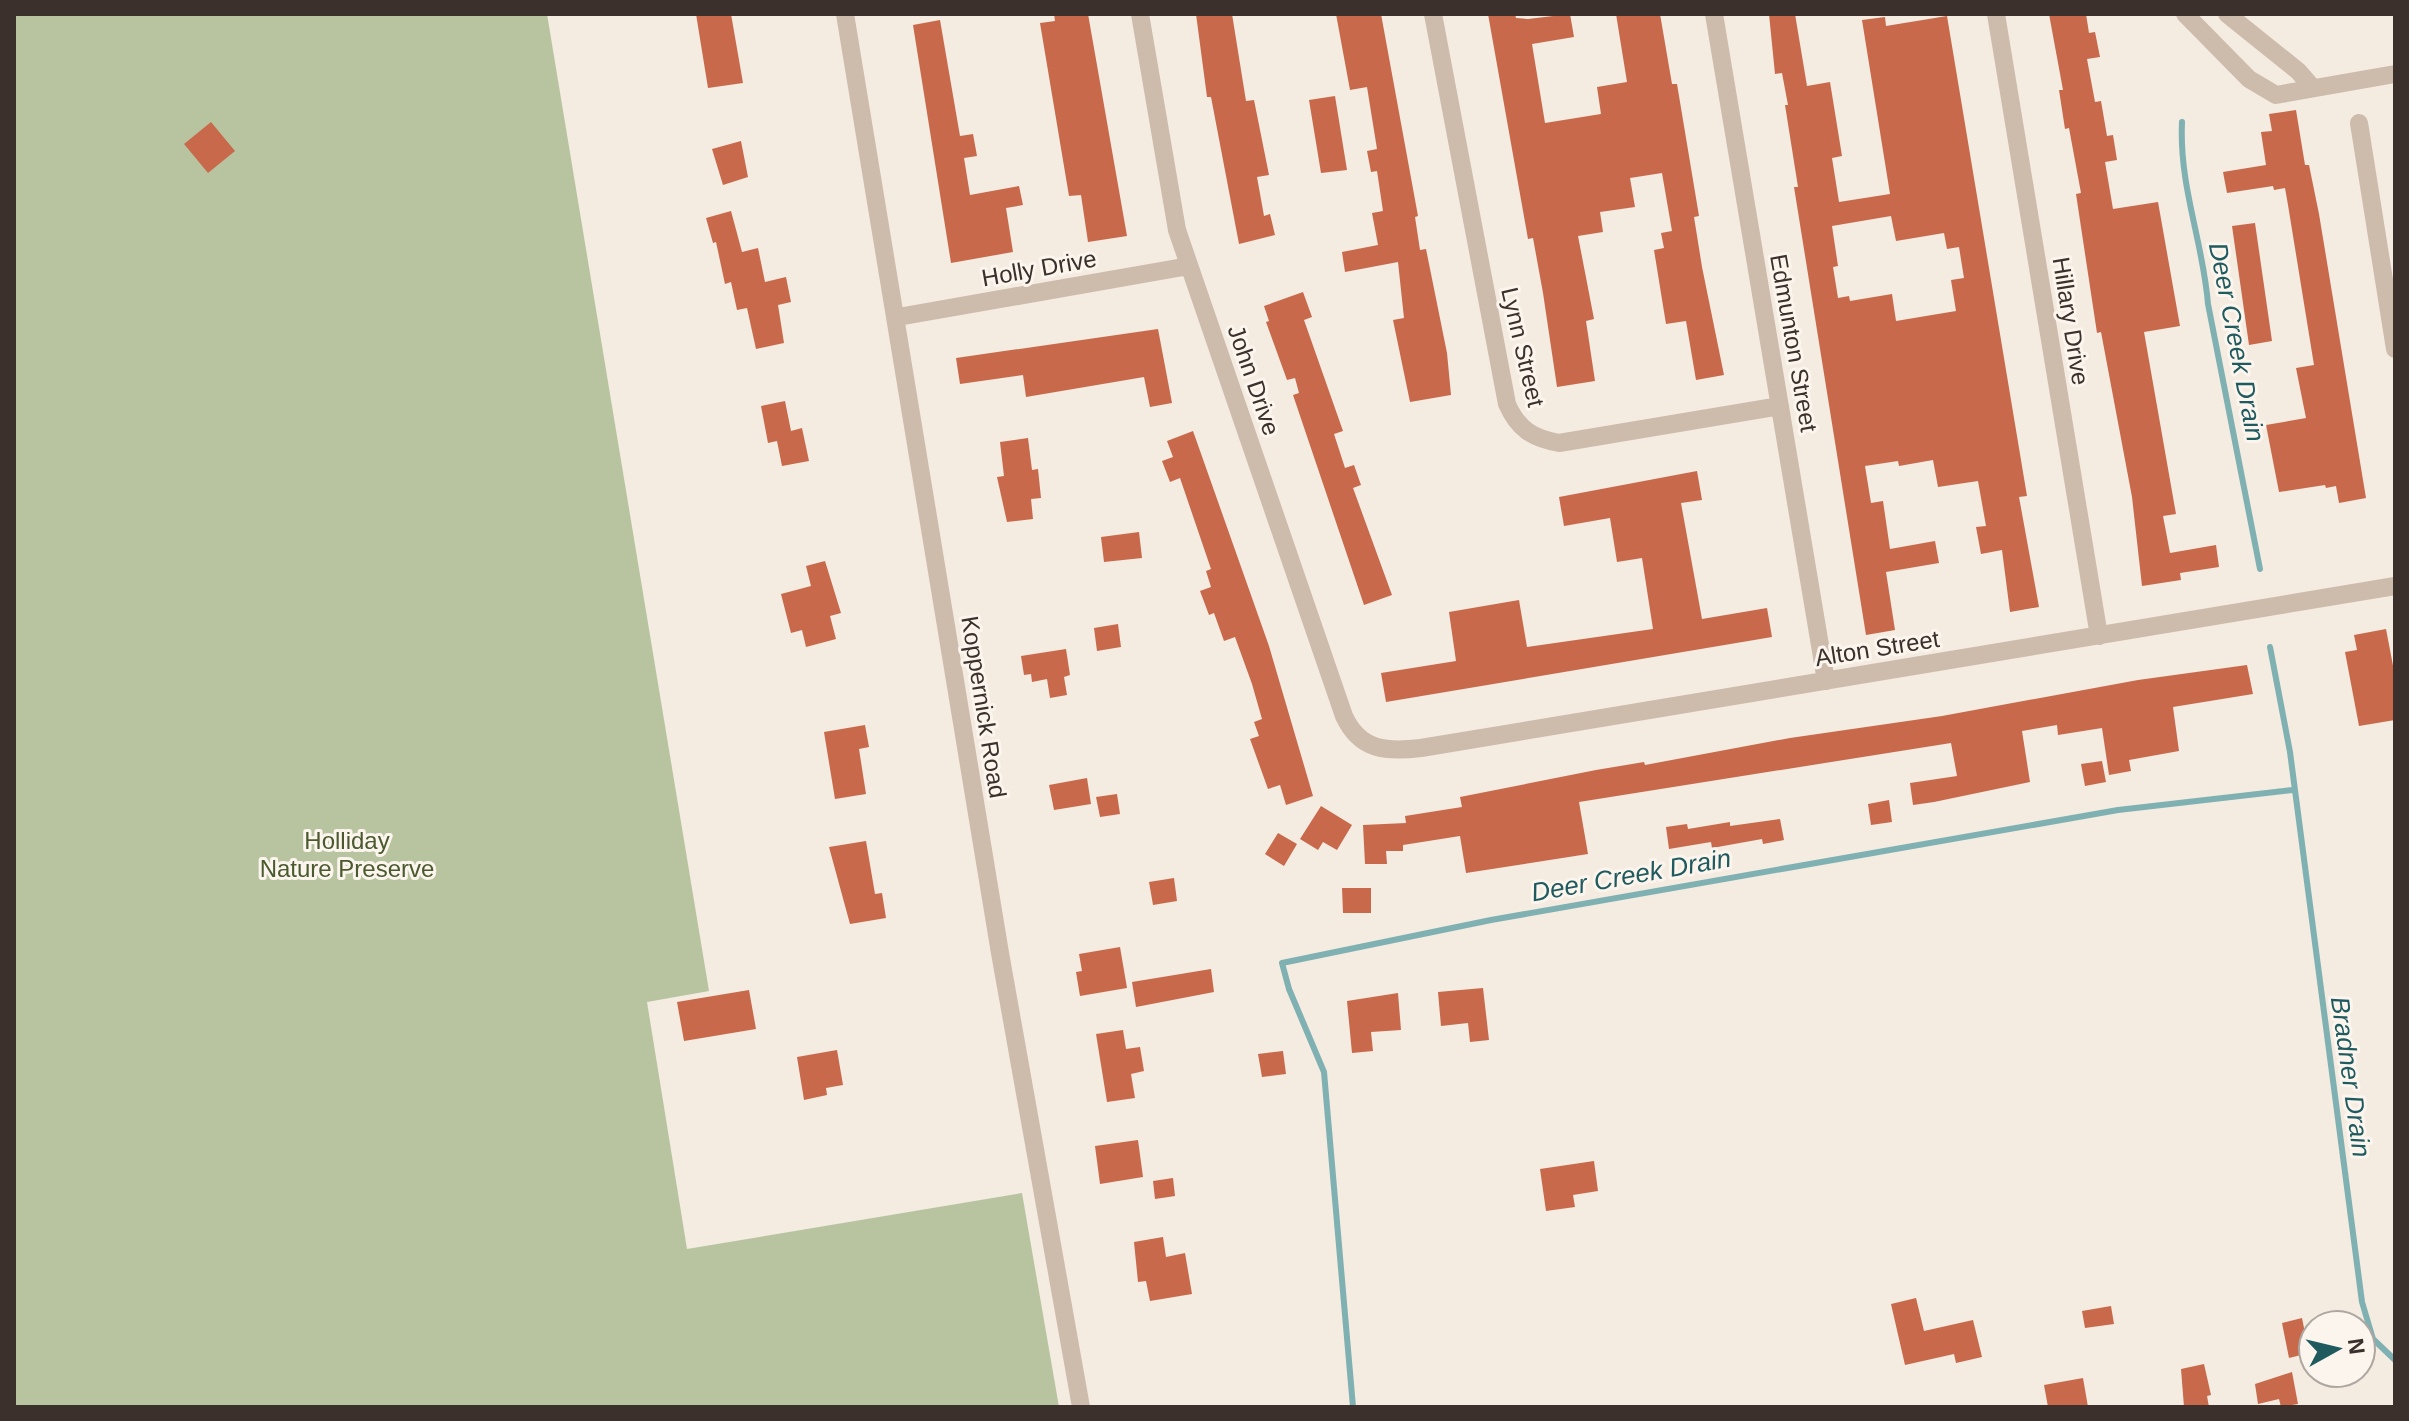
<svg xmlns="http://www.w3.org/2000/svg" width="2409" height="1421" font-family="Helvetica,sans-serif">
  <rect width="100%" height="100%" fill="#f4ebe1"/>
  <!-- green -->
  <path fill="#b8c4a0" d="M 14,14 L 547,14 L 709,991 L 647,1002 L 687,1249 L 1022,1193 L 1059,1407 L 14,1407 Z"/>
  <g fill="none" stroke-linecap="round" stroke-linejoin="round">
    <!-- stream -->
    <path stroke="#7fb0b2" stroke-width="6" d="M 2182,122 C 2179,187 2203,241 2208,304 L 2260,569
      M 2270,647 L 2290,752 L 2362,1302 L 2373,1339 L 2395,1360
      M 1353,1407 L 1324,1072 L 1289,989 L 1282,963 L 1491,920 L 2118,810 L 2292,790"/>
  </g>
  <!-- building -->
  <path fill="#c8694b" fill-rule="evenodd" d="M 696,14 L 731,14 L 743,83 L 708,88 Z
    M 1054,14 L 1088,14 L 1127,236 L 1088,242 L 1081,195 L 1069,196 L 1040,23 L 1055,21 Z
    M 1196,14 L 1232,14 L 1246,101 L 1254,100 L 1269,175 L 1257,177 L 1264,216 L 1270,214 L 1275,235 L 1239,244 L 1211,97 L 1207,97 Z
    M 1336,14 L 1381,14 L 1418,216 L 1415,217 L 1420,250 L 1426,249 L 1447,353 L 1451,395 L 1410,402 L 1393,320 L 1404,318 L 1398,262 L 1345,272 L 1342,252 L 1378,245 L 1372,213 L 1383,211 L 1377,171 L 1371,172 L 1367,151 L 1377,149 L 1367,87 L 1350,90 Z
    M 1488,14 L 1515,14 L 1516,18 L 1528,19 L 1570,14 L 1574,37 L 1532,44 L 1545,123 L 1601,114 L 1597,87 L 1627,82 L 1616,14 L 1660,14 L 1672,84 L 1677,84 L 1699,216 L 1694,217 L 1702,267 L 1724,375 L 1696,380 L 1686,321 L 1666,324 L 1654,250 L 1664,248 L 1661,233 L 1672,231 L 1662,173 L 1630,178 L 1635,207 L 1600,212 L 1603,232 L 1578,236 L 1594,319 L 1586,321 L 1595,381 L 1557,387 L 1543,293 L 1533,238 L 1528,239 Z
    M 1769,14 L 1795,14 L 1807,86 L 1830,82 L 1842,156 L 1832,158 L 1839,202 L 1890,194 L 1862,20 L 1885,17 L 1886,26 L 1947,16 L 2027,496 L 2019,497 L 2039,607 L 2010,612 L 2002,550 L 1981,554 L 1976,527 L 1986,526 L 1978,481 L 1938,487 L 1933,460 L 1899,466 L 1898,461 L 1865,466 L 1871,503 L 1883,501 L 1890,549 L 1935,541 L 1939,563 L 1886,572 L 1895,630 L 1866,635 L 1794,187 L 1798,187 L 1785,105 L 1788,105 L 1782,73 L 1775,74 ZM 1891,216 L 1896,241 L 1944,233 L 1947,249 L 1959,247 L 1964,278 L 1951,280 L 1956,311 L 1896,321 L 1892,294 L 1850,301 L 1849,296 L 1838,298 L 1833,267 L 1838,266 L 1832,226 Z
    M 2049,14 L 2086,14 L 2089,33 L 2095,32 L 2100,57 L 2087,59 L 2095,102 L 2101,101 L 2107,136 L 2113,135 L 2117,160 L 2105,162 L 2113,209 L 2158,202 L 2180,326 L 2144,332 L 2176,514 L 2163,516 L 2170,553 L 2216,545 L 2219,567 L 2180,573 L 2181,580 L 2142,586 L 2132,497 L 2101,332 L 2097,333 L 2076,194 L 2081,193 L 2069,128 L 2065,129 L 2059,90 L 2063,90 Z
    M 940,20 L 960,136 L 973,134 L 977,156 L 964,158 L 970,195 L 1019,186 L 1023,205 L 1006,208 L 1013,252 L 951,263 L 913,25 Z
    M 1335,96 L 1347,170 L 1321,173 L 1309,100 Z
    M 2296,110 L 2305,165 L 2309,165 L 2319,214 L 2366,498 L 2339,503 L 2336,486 L 2326,488 L 2325,485 L 2279,492 L 2266,425 L 2306,418 L 2296,368 L 2314,365 L 2288,205 L 2285,188 L 2274,190 L 2273,186 L 2227,193 L 2223,172 L 2266,165 L 2261,132 L 2272,131 L 2269,114 Z
    M 211,122 L 235,151 L 208,173 L 184,144 Z
    M 741,141 L 748,177 L 723,185 L 712,149 Z
    M 731,211 L 742,252 L 758,248 L 765,282 L 786,277 L 791,302 L 778,305 L 784,343 L 756,349 L 747,308 L 737,310 L 731,282 L 725,284 L 716,242 L 713,243 L 706,218 Z
    M 2255,223 L 2272,341 L 2249,345 L 2232,226 Z
    M 1303,292 L 1312,317 L 1304,320 L 1343,431 L 1334,434 L 1345,468 L 1354,465 L 1361,485 L 1353,488 L 1392,595 L 1364,605 L 1293,395 L 1299,393 L 1295,378 L 1287,380 L 1266,322 L 1269,321 L 1264,306 Z
    M 1158,329 L 1172,403 L 1150,407 L 1144,377 L 1026,397 L 1023,375 L 960,384 L 956,358 Z
    M 785,401 L 791,431 L 802,428 L 809,461 L 782,466 L 777,441 L 768,443 L 761,406 Z
    M 1193,431 L 1269,646 L 1313,796 L 1286,805 L 1280,785 L 1268,789 L 1250,739 L 1259,736 L 1254,722 L 1262,719 L 1252,684 L 1235,637 L 1224,641 L 1214,613 L 1209,615 L 1200,591 L 1211,587 L 1206,571 L 1211,569 L 1180,478 L 1170,482 L 1162,461 L 1173,457 L 1167,441 Z
    M 1028,438 L 1032,470 L 1038,469 L 1041,498 L 1031,499 L 1033,519 L 1007,522 L 997,477 L 1004,476 L 1000,442 Z
    M 1697,471 L 1702,500 L 1681,503 L 1702,619 L 1767,608 L 1772,637 L 1386,702 L 1381,673 L 1456,661 L 1449,612 L 1519,600 L 1527,647 L 1653,629 L 1642,558 L 1617,562 L 1610,518 L 1564,526 L 1559,497 Z
    M 1139,532 L 1142,558 L 1104,562 L 1101,537 Z
    M 825,561 L 841,613 L 830,616 L 836,639 L 806,647 L 802,630 L 791,633 L 781,594 L 811,586 L 806,566 Z
    M 1118,624 L 1121,647 L 1097,651 L 1094,628 Z
    M 2386,629 L 2395,676 L 2395,720 L 2359,726 L 2345,652 L 2357,650 L 2354,635 Z
    M 1066,649 L 1070,675 L 1064,677 L 1067,695 L 1050,698 L 1047,679 L 1032,682 L 1031,674 L 1024,675 L 1021,656 Z
    M 2247,665 L 2253,694 L 2173,707 L 2179,751 L 2129,760 L 2131,771 L 2109,775 L 2102,728 L 2058,735 L 2057,725 L 2022,731 L 2030,782 L 1934,802 L 1913,805 L 1910,783 L 1957,776 L 1951,743 L 1579,802 L 1588,854 L 1466,873 L 1460,836 L 1403,845 L 1403,851 L 1386,851 L 1387,864 L 1365,864 L 1363,825 L 1406,823 L 1405,816 L 1462,807 L 1460,797 L 1596,770 L 1644,762 L 1645,765 L 1790,738 L 1942,716 L 2138,680 Z
    M 865,725 L 869,747 L 859,749 L 866,794 L 835,799 L 824,732 Z
    M 2102,761 L 2106,782 L 2085,786 L 2081,764 Z
    M 1087,778 L 1091,804 L 1054,810 L 1049,785 Z
    M 1117,794 L 1120,814 L 1100,817 L 1096,797 Z
    M 1889,800 L 1892,822 L 1871,825 L 1868,804 Z
    M 1321,806 L 1352,825 L 1337,850 L 1323,842 L 1318,850 L 1300,839 Z
    M 1780,819 L 1784,840 L 1763,844 L 1762,839 L 1712,848 L 1711,842 L 1669,849 L 1666,827 L 1687,824 L 1688,829 L 1730,822 L 1730,826 Z
    M 1278,833 L 1297,844 L 1284,866 L 1265,854 Z
    M 866,841 L 875,894 L 882,893 L 886,918 L 850,924 L 829,847 Z
    M 1174,878 L 1177,901 L 1153,905 L 1149,882 Z
    M 1342,888 L 1371,888 L 1371,913 L 1343,913 Z
    M 1120,947 L 1127,988 L 1080,996 L 1076,972 L 1082,971 L 1079,954 Z
    M 1211,969 L 1214,992 L 1136,1007 L 1132,982 Z
    M 1483,988 L 1489,1040 L 1470,1042 L 1468,1023 L 1441,1026 L 1438,992 Z
    M 749,990 L 756,1029 L 684,1041 L 677,1002 Z
    M 1398,993 L 1401,1030 L 1371,1032 L 1373,1051 L 1352,1053 L 1347,1001 Z
    M 1123,1030 L 1126,1049 L 1140,1047 L 1144,1071 L 1131,1074 L 1135,1098 L 1107,1102 L 1096,1034 Z
    M 837,1050 L 843,1085 L 826,1088 L 827,1095 L 804,1100 L 797,1057 Z
    M 1283,1051 L 1286,1074 L 1262,1077 L 1258,1054 Z
    M 1138,1140 L 1143,1177 L 1100,1184 L 1095,1146 Z
    M 1594,1161 L 1598,1191 L 1573,1195 L 1575,1207 L 1546,1211 L 1540,1169 Z
    M 1173,1178 L 1175,1196 L 1155,1199 L 1153,1181 Z
    M 1163,1237 L 1166,1257 L 1185,1253 L 1192,1294 L 1150,1301 L 1146,1281 L 1138,1282 L 1134,1242 Z
    M 1916,1298 L 1924,1331 L 1973,1320 L 1982,1357 L 1956,1363 L 1954,1354 L 1905,1365 L 1891,1304 Z
    M 2111,1306 L 2114,1324 L 2085,1328 L 2082,1311 Z
    M 2302,1318 L 2309,1353 L 2289,1358 L 2282,1323 Z
    M 2204,1364 L 2211,1395 L 2207,1396 L 2209,1407 L 2184,1407 L 2181,1369 Z
    M 2292,1372 L 2298,1404 L 2281,1407 L 2279,1399 L 2258,1404 L 2255,1384 Z
    M 2083,1378 L 2088,1407 L 2048,1407 L 2044,1385 Z"/>
  <g fill="none" stroke-linecap="round" stroke-linejoin="round">
    <!-- minor -->
    <path stroke="#cdbbac" stroke-width="18" d="M 845,14 L 1000,953 L 1081,1407
      M 1140,14 L 1177,230 L 1344,716 C 1360,751 1387,752 1421,748 L 2395,586
      M 1433,14 L 1507,404 C 1518,429 1532,438 1559,443 L 1780,406
      M 1714,14 L 1826,681
      M 1996,14 L 2099,636
      M 2185,14 L 2249,79 L 2276,95 L 2395,74
      M 2227,14 L 2298,71 L 2312,87
      M 2359,123 L 2395,349
      M 898,317 L 1189,266"/>
  </g>
  <g text-anchor="middle" dominant-baseline="central" stroke-width="6" stroke-linejoin="round" paint-order="stroke">
    <!-- street labels -->
    <g font-size="24" fill="#3b302b" stroke="#fbf5ee">
      <text transform="translate(1039 268) rotate(-10)">Holly Drive</text>
      <text transform="translate(2071 321) rotate(81)">Hillary Drive</text>
      <text transform="translate(1794 343) rotate(80)">Edmunton Street</text>
      <text transform="translate(1523 347) rotate(77)">Lynn Street</text>
      <text transform="translate(1254 380) rotate(71)">John Drive</text>
      <text transform="translate(1877 648) rotate(-9)">Alton Street</text>
      <text transform="translate(984 707) rotate(81)">Koppernick Road</text>
    </g>
    <!-- park labels -->
    <g font-size="24" fill="#4a5a2e" stroke="#fbf5ee">
      <text x="347" y="840">Holliday<tspan x="347" dy="28">Nature Preserve</tspan></text>
    </g>
    <!-- water labels -->
    <g font-size="26" font-style="italic" fill="#1f5a5e" stroke="#fbf5ee">
      <text transform="translate(2237 342) rotate(79)">Deer Creek Drain</text>
      <text transform="translate(1631 875) rotate(-10)">Deer Creek Drain</text>
      <text transform="translate(2351 1077) rotate(82)">Bradner Drain</text>
    </g>
  </g>
  <!-- border -->
  <rect width="2409" height="1421" fill="none" stroke="#3b302b" stroke-width="32"/>
  <!-- north arrow -->
  <g transform="translate(2337 1349) rotate(82)"><circle r="38" fill="#fbf5ee" stroke="#aea6a0" stroke-width="2"/>
  <path d="M0-6L14 30L0 20L-14 30Z" fill="#1f5a5e"/>
  <text y="-12" font-size="22" font-weight="bold" text-anchor="middle" fill="#3b302b">N</text>
  </g>
</svg>
